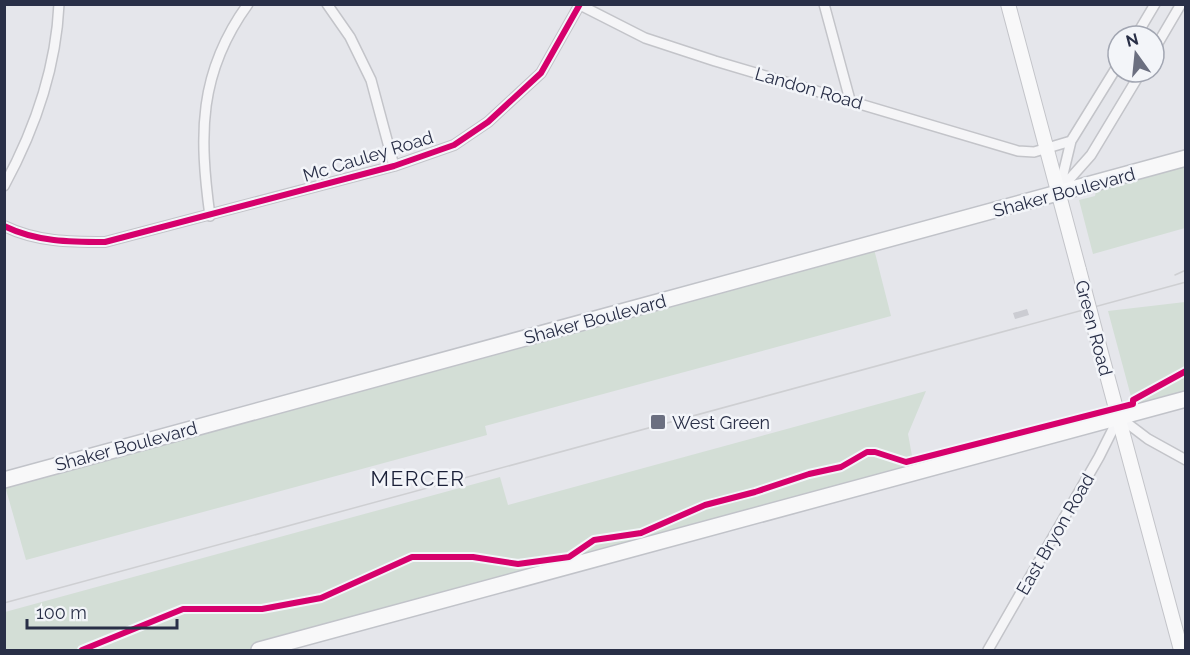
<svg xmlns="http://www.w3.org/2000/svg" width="1190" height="655" font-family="Raleway,sans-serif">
  <rect width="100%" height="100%" fill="#e5e6eb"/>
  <!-- green -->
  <path fill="#d3ded6" d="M 1185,158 L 1185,228 L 1093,254 L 1079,200 L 1095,196 L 1098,182 Z
    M 874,249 L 891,316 L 485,426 L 487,435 L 26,560 L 5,486 Z
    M 1185,302 L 1185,399 L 1141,411 L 1133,404 L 1108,311 Z
    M 926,391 L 908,434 L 915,472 L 258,650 L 5,650 L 5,612 L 500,477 L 508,505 Z"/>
  <!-- building -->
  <path fill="#cbccd2" d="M 1027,309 L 1029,315 L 1015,319 L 1013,313 Z"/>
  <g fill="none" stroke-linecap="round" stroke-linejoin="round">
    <!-- street casing -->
    <g stroke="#c3c4c9" stroke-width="12">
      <path id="street" d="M 327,4 L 350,37 L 371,80 L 394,166
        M 578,4 L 645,38 L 715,61 L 1018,151 L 1034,152 L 1071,141
        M 824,4 L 850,100
        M 1136,36 L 1155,4
        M 1154,50 L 1181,4
        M 4,186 C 35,129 56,70 59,4
        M 1059,191 L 1091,155 L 1141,72
        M 1059,191 L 1071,141 L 1118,65
        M 210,216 C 199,135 198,73 248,4
        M 4,226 C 37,242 70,242 105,242 L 394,166 L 454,145 L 488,122 L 541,73 L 580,4
        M 988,650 L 1099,457 L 1119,417 L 1148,439 L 1186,460"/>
    </g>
    <!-- secondary casing -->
    <g stroke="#c3c4c9" stroke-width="16">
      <path id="secondary" d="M 1008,4 L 1079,270
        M 1097,338 L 1181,650"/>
    </g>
    <!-- primary casing -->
    <g stroke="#c1c3c9" stroke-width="18">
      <path id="primary" d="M 4,480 L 1186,158
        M 259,650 L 1186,399"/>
    </g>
    <!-- street -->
    <use href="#street" stroke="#f5f5f7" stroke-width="9"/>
    <!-- secondary -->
    <use href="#secondary" stroke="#f8f8f9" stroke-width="14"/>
    <!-- primary -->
    <use href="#primary" stroke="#f8f8f9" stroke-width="15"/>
    <!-- tram -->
    <path stroke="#cecfd2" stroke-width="1.5" d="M 1175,275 L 1186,270
      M 4,603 L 1186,282"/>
    <!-- secondary-bridge casing -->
    <g stroke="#c3c4c9" stroke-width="16" stroke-linecap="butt">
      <path id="secondary-bridge" d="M 1079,270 L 1097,338"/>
    </g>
    <!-- secondary-bridge -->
    <use href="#secondary-bridge" stroke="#f8f8f9" stroke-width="14"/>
    <!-- cycleway casing -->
    <g stroke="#f3f5f9" stroke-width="10">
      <path id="cycleway" d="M 4,226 C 37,242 70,242 105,242 L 394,166 L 454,145 L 488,122 L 541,73 L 580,4
        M 82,650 L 183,609 L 262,609 L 321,598 L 412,557 L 473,557 L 518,564 L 569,557 L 594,540 L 641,533 L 705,505 L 755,492 L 809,474 L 841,467 L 867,452 L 875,452 L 906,462 L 1133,404 L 1133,400 L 1186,371"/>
    </g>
    <!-- cycleway -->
    <use href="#cycleway" stroke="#d6006c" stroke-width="6"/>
  </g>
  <!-- markers -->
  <rect fill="#6b6f80" stroke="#f3f5f9" stroke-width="2" x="650" y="414" width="16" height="16" rx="3"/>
  <g text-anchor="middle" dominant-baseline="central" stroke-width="5" stroke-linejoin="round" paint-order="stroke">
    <!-- street labels -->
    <g font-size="18" fill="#292f47" stroke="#f3f5f9">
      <text transform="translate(809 88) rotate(16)">Landon Road</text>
      <text transform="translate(368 156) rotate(-17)">Mc Cauley Road</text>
      <text transform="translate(1064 192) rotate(-15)">Shaker Boulevard</text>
      <text transform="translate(595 319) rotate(-15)">Shaker Boulevard</text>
      <text transform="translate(1094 328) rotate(75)">Green Road</text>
      <text transform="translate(126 446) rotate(-15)">Shaker Boulevard</text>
      <text transform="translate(1055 534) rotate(-60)">East Bryon Road</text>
    </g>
    <!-- poi labels -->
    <g font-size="18" fill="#292f47" stroke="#f3f5f9" text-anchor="start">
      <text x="672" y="422">West Green</text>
    </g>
    <!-- quarter labels -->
    <g font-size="21" letter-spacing="1.5" fill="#1b2038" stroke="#f3f5f9">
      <text x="418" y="478">MERCER</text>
    </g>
  </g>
  <!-- border -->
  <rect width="1190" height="655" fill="none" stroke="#292f47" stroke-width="12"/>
  <!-- north arrow -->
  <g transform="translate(1136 54) rotate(345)"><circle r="28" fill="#f3f5f9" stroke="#a2a6b2" stroke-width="1.5"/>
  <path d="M0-4.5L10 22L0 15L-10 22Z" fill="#6b6f80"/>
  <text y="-9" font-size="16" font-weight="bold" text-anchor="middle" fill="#292f47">N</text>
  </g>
  <!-- scale -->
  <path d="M27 619v9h150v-9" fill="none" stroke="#292f47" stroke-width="3"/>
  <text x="36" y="619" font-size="18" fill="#292f47" stroke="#f3f5f9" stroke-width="4.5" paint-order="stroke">100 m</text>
</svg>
